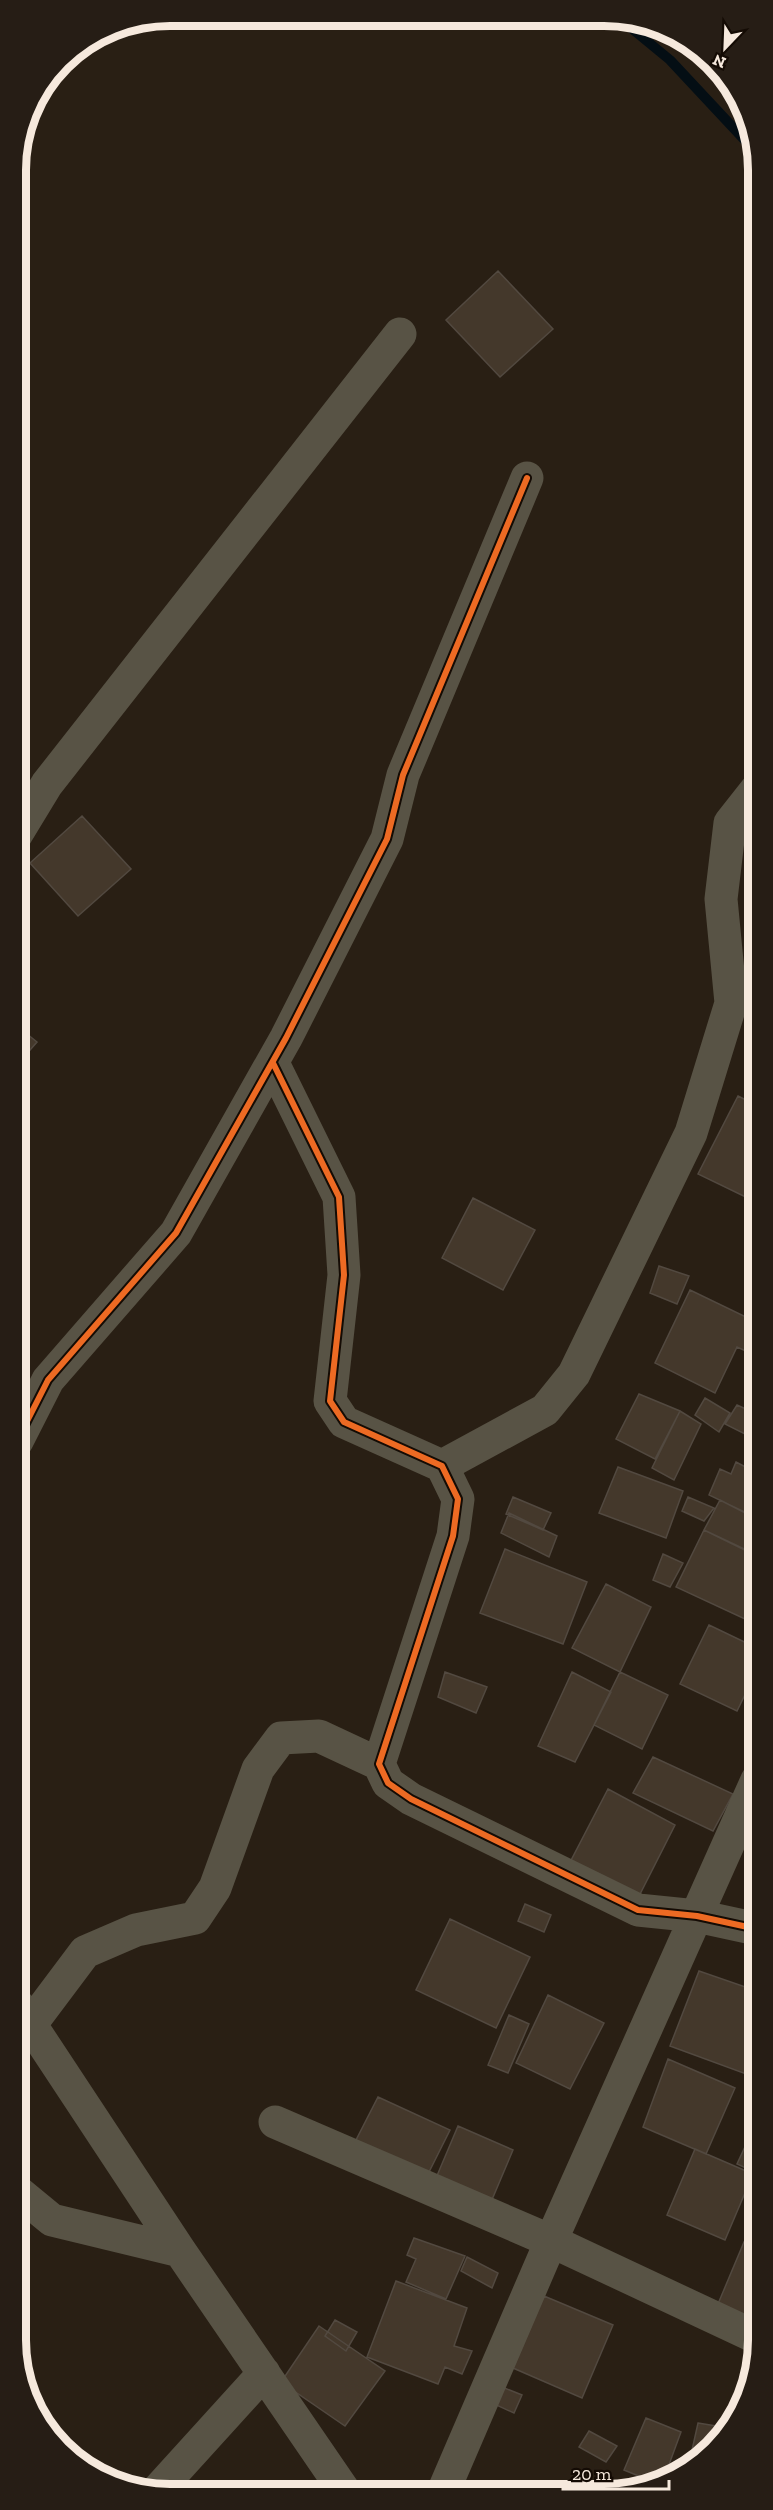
<svg xmlns="http://www.w3.org/2000/svg" width="773" height="2510" font-family="'Zilla Slab',serif">
  <rect width="100%" height="100%" fill="#291f14"/>
  <g fill="none" stroke-linecap="round" stroke-linejoin="round">
    <!-- stream -->
    <path stroke="#040e14" stroke-width="10" d="M 619,18 L 670,60 L 755,151"/>
  </g>
  <!-- building -->
  <path fill="#44382b" stroke="#524940" stroke-width="1.5" d="M 498,271 L 553,329 L 500,377 L 446,320 Z
    M 82,816 L 131,869 L 78,916 L 30,863 Z
    M 16,1025 L 37,1042 L 16,1066 Z
    M 738,1096 L 756,1105 L 756,1202 L 698,1174 Z
    M 473,1198 L 535,1230 L 503,1290 L 442,1258 Z
    M 659,1266 L 689,1276 L 677,1304 L 650,1293 Z
    M 690,1290 L 752,1320 L 756,1310 L 757,1356 L 737,1347 L 715,1393 L 655,1363 Z
    M 639,1394 L 680,1411 L 655,1459 L 616,1439 Z
    M 705,1398 L 730,1413 L 719,1432 L 695,1415 Z
    M 737,1405 L 757,1414 L 757,1440 L 725,1424 Z
    M 680,1411 L 701,1424 L 674,1480 L 652,1468 Z
    M 736,1462 L 757,1473 L 757,1518 L 709,1495 L 720,1469 L 731,1474 Z
    M 618,1467 L 683,1491 L 666,1538 L 599,1513 Z
    M 513,1497 L 551,1513 L 543,1530 L 506,1514 Z
    M 688,1497 L 714,1508 L 704,1521 L 682,1511 Z
    M 720,1500 L 757,1519 L 757,1555 L 704,1530 Z
    M 509,1513 L 557,1536 L 549,1557 L 501,1533 Z
    M 704,1530 L 757,1556 L 757,1595 L 745,1619 L 676,1587 Z
    M 505,1549 L 587,1582 L 563,1644 L 480,1613 Z
    M 663,1554 L 683,1563 L 670,1587 L 653,1580 Z
    M 606,1584 L 651,1607 L 620,1672 L 572,1648 Z
    M 709,1625 L 757,1648 L 757,1670 L 737,1711 L 680,1684 Z
    M 445,1672 L 487,1687 L 476,1713 L 438,1697 Z
    M 572,1672 L 611,1692 L 575,1762 L 538,1746 Z
    M 620,1672 L 668,1695 L 642,1749 L 594,1725 Z
    M 653,1757 L 733,1794 L 713,1831 L 633,1793 Z
    M 608,1789 L 675,1825 L 634,1906 L 566,1870 Z
    M 525,1904 L 551,1915 L 544,1932 L 518,1921 Z
    M 450,1919 L 530,1957 L 496,2028 L 416,1990 Z
    M 699,1971 L 757,1991 L 757,2078 L 670,2046 Z
    M 548,1995 L 604,2023 L 570,2089 L 516,2063 Z
    M 509,2015 L 529,2024 L 508,2073 L 488,2065 Z
    M 668,2059 L 735,2088 L 706,2154 L 643,2127 Z
    M 378,2097 L 450,2130 L 426,2178 L 354,2144 Z
    M 757,2121 L 757,2173 L 737,2164 Z
    M 458,2126 L 513,2150 L 491,2202 L 436,2178 Z
    M 695,2149 L 753,2174 L 725,2240 L 667,2215 Z
    M 414,2238 L 465,2256 L 446,2299 L 406,2282 L 416,2259 L 407,2255 Z
    M 744,2242 L 758,2247 L 758,2329 L 715,2311 Z
    M 467,2257 L 498,2273 L 492,2288 L 461,2271 Z
    M 396,2281 L 467,2308 L 454,2346 L 472,2351 L 462,2374 L 445,2367 L 438,2384 L 367,2357 Z
    M 544,2296 L 613,2325 L 582,2398 L 513,2368 Z
    M 335,2320 L 357,2332 L 346,2351 L 325,2336 Z
    M 319,2326 L 385,2371 L 345,2426 L 281,2382 Z
    M 502,2387 L 522,2395 L 514,2413 L 494,2404 Z
    M 646,2418 L 681,2432 L 663,2481 L 656,2483 L 624,2470 Z
    M 698,2423 L 729,2428 L 720,2442 L 688,2468 Z
    M 589,2431 L 617,2446 L 606,2462 L 579,2447 Z
    M 228,2482 L 236,2492 L 215,2492 Z"/>
  <g fill="none" stroke-linecap="round" stroke-linejoin="round">
    <!-- minor -->
    <path stroke="#585345" stroke-width="33" d="M 16,835 L 47,784 L 400,334
      M 273,1063 L 339,1197 L 344,1275 L 330,1401 L 344,1422 L 442,1466 L 458,1499 L 453,1536 L 379,1764 L 388,1783 L 411,1799 L 638,1910 L 697,1916 L 757,1929
      M 17,1441 L 48,1380 L 176,1233 L 286,1038 L 387,839 L 403,775 L 527,478
      M 442,1466 L 545,1410 L 574,1374 L 691,1133 L 731,1003 L 721,899 L 730,823 L 756,790
      M 17,2004 L 180,2251 L 345,2492
      M 31,2024 L 85,1952 L 136,1930 L 195,1918 L 215,1888 L 258,1769 L 281,1738 L 319,1736 L 379,1764
      M 275,2122 L 551,2241 L 758,2338
      M 18,2192 L 52,2220 L 180,2251
      M 156,2492 L 264,2373
      M 443,2492 L 551,2241 L 757,1780"/>
    <!-- cycleway casing -->
    <g stroke="#140b04" stroke-width="10">
      <path id="cycleway" d="M 273,1063 L 339,1197 L 344,1275 L 330,1401 L 344,1422 L 442,1466 L 458,1499 L 453,1536 L 379,1764 L 388,1783 L 411,1799 L 638,1910 L 697,1916 L 757,1929
        M 17,1441 L 48,1380 L 176,1233 L 286,1038 L 387,839 L 403,775 L 527,478"/>
    </g>
    <!-- cycleway -->
    <use href="#cycleway" stroke="#ed6a23" stroke-width="6"/>
  </g>
  <!-- crop -->
  <path d="M0 0H773V2510H0ZM170 26H604A144 144 0 0 1 748 170V2340A144 144 0 0 1 604 2484H170A144 144 0 0 1 26 2340V170A144 144 0 0 1 170 26Z" fill="#261d15" fill-rule="evenodd"/>
  <path fill="none" stroke="#f6e9dd" stroke-width="8" d="M170 26H604A144 144 0 0 1 748 170V2340A144 144 0 0 1 604 2484H170A144 144 0 0 1 26 2340V170A144 144 0 0 1 170 26Z"/>
  <!-- north arrow -->
  <g transform="translate(725 48) rotate(203)" stroke="#140b04" stroke-width="4.5" paint-order="stroke">
  <path d="M0-4.5L10 22L0 15L-10 22Z" fill="#f6e9dd"/>
  <text y="-9" font-size="16" font-weight="bold" text-anchor="middle" fill="#f6e9dd">N</text>
  </g>
  <!-- scale -->
  <path d="M563 2480v9h106v-9" fill="none" stroke="#f6e9dd" stroke-width="3"/>
  <text x="572" y="2480" font-size="18" fill="#f6e9dd" stroke="#140b04" stroke-width="4.5" paint-order="stroke">20 m</text>
</svg>
